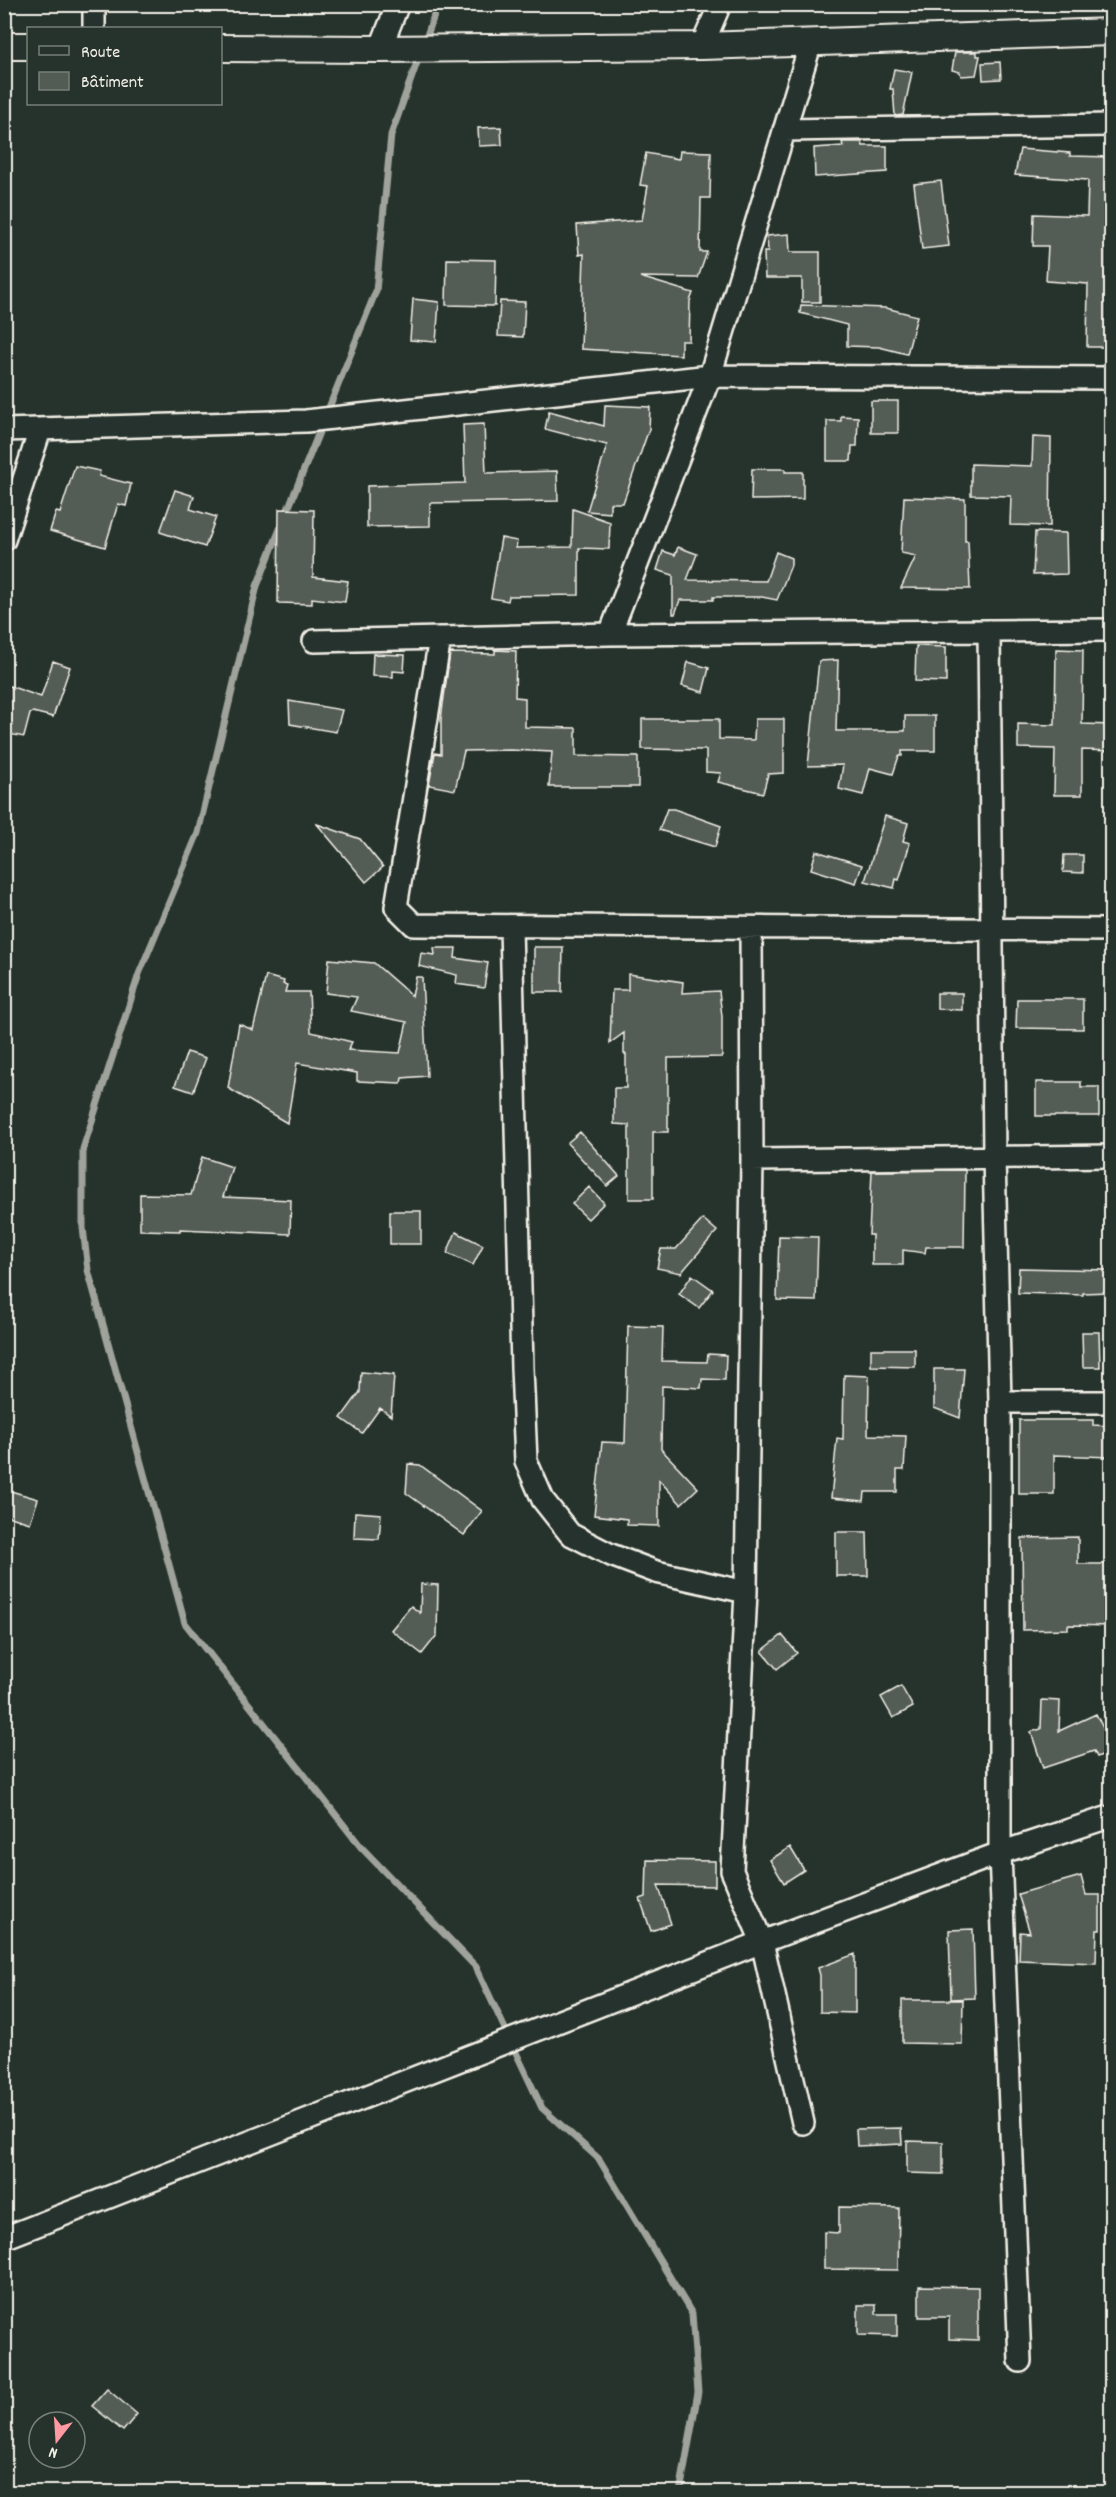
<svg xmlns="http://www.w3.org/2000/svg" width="1116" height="2497" font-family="Dekko,sans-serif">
  <rect width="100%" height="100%" fill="#26332d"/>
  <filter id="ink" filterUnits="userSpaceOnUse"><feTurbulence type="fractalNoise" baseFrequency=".0167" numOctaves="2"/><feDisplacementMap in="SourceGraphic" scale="12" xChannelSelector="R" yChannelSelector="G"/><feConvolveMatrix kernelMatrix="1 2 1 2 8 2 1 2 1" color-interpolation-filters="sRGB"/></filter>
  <g filter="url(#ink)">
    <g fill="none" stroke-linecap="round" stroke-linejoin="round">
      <!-- stream -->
      <path stroke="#9fa39b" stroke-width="7" d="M 424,44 L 438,4
        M 420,54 L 391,135 L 376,291 L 257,586 L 198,833 L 139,974 L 83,1149 L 83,1228 L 88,1270 L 185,1623 L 361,1847 L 476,1967 L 542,2108 L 599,2159 L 692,2314 L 698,2392 L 680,2492"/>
    </g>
    <!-- building -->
    <path fill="#525c55" stroke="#f4f1e8" stroke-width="1.5" d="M 955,52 L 977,52 L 977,56 L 980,56 L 976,75 L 961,76 L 960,72 L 952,70 Z
      M 1000,62 L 1001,79 L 983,80 L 982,63 Z
      M 894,69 L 912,72 L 903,115 L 895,116 L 893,89 L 890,89 Z
      M 501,127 L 502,145 L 479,146 L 478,128 Z
      M 842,142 L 862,142 L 863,146 L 887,146 L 887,172 L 815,177 L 814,148 L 843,146 Z
      M 1020,149 L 1070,153 L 1070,156 L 1112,157 L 1112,347 L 1087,347 L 1088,284 L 1046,281 L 1048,246 L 1033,246 L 1034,214 L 1087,216 L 1088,180 L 1015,175 Z
      M 680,151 L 711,152 L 710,198 L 701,198 L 700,252 L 707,252 L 698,278 L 640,277 L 693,293 L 690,301 L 689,341 L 681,341 L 681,355 L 581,349 L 584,254 L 579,255 L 577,225 L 642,220 L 648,186 L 640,185 L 646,153 L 679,159 Z
      M 941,181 L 949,246 L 922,249 L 914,184 Z
      M 789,234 L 790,252 L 820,252 L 820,302 L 802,302 L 802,278 L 765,278 L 764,252 L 768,252 L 767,236 Z
      M 447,259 L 496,260 L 495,306 L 446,305 Z
      M 413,299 L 439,302 L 436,342 L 410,340 Z
      M 500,301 L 525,302 L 523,337 L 498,336 Z
      M 801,305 L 886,308 L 917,316 L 907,354 L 879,347 L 847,346 L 847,325 L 800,313 Z
      M 871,401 L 898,401 L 898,433 L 871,433 Z
      M 605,405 L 650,407 L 649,429 L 623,503 L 610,503 L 610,513 L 587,511 L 607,445 L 545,429 L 549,411 L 604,426 Z
      M 841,416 L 858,417 L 857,446 L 852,446 L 851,461 L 827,461 L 827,421 L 841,421 Z
      M 484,424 L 486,473 L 557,471 L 558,501 L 430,503 L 430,526 L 367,527 L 367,486 L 465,483 L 463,425 Z
      M 1033,437 L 1051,438 L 1050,526 L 1010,525 L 1011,496 L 971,495 L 971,464 L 1032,466 Z
      M 75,466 L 100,471 L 99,476 L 131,484 L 126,506 L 118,504 L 105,547 L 50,531 L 56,512 L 60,513 Z
      M 752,469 L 785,469 L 785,472 L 803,472 L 803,499 L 751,500 Z
      M 175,490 L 194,496 L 190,509 L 216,517 L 205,547 L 160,532 Z
      M 904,497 L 965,499 L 965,541 L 968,541 L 970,589 L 901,588 L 916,556 L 901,553 Z
      M 279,509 L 314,510 L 313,577 L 348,581 L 345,602 L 312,598 L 312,604 L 278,603 Z
      M 573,509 L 610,522 L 609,549 L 579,548 L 579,595 L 509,596 L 508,601 L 491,598 L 501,538 L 517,541 L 516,548 L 572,547 Z
      M 1035,532 L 1066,533 L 1067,574 L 1033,575 Z
      M 678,547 L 697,554 L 687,580 L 766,581 L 776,552 L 791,558 L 791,565 L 777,600 L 762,597 L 713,597 L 713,600 L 680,600 L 675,614 L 673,614 L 673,575 L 657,570 L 663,551 L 675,555 Z
      M 916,646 L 946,647 L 946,682 L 915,681 Z
      M 1056,649 L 1083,650 L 1082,724 L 1112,725 L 1112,751 L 1082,750 L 1082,795 L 1054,795 L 1055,749 L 1018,748 L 1018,724 L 1055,725 Z
      M 495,650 L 516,651 L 515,697 L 525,698 L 525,727 L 576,728 L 576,756 L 638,757 L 638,787 L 549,787 L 552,752 L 510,750 L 464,751 L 455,790 L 429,785 L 435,753 L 441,754 L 441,719 L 450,653 L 495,654 Z
      M 373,654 L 405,655 L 404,672 L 393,671 L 393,677 L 372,676 Z
      M 838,660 L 836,731 L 905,731 L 905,716 L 935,716 L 935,751 L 902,751 L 902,756 L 899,756 L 893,774 L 870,768 L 863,795 L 839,789 L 843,765 L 808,766 L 819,661 Z
      M 53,661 L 70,667 L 53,717 L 33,712 L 30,714 L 24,737 L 4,733 L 4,684 L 41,697 Z
      M 688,662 L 709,668 L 703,692 L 682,686 Z
      M 289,701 L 342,710 L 336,732 L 290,724 Z
      M 642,719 L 719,719 L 719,739 L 754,740 L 755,719 L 784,719 L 784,773 L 768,774 L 763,793 L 718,782 L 721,773 L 706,772 L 706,750 L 642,749 Z
      M 667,809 L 674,809 L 721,826 L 715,847 L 659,830 Z
      M 885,816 L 908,823 L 903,841 L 910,843 L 899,880 L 896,879 L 894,888 L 865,881 Z
      M 317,824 L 360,839 L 383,867 L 366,882 Z
      M 816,851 L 862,865 L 856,883 L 811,869 Z
      M 1064,855 L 1083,855 L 1083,873 L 1063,872 Z
      M 534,947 L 563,947 L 562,992 L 534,992 Z
      M 434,948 L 456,948 L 455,958 L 488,963 L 484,988 L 456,984 L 457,975 L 419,966 L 421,953 L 435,955 Z
      M 329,959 L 374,963 L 412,996 L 416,977 L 422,977 L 427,1076 L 402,1078 L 401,1083 L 357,1081 L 357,1073 L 297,1063 L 287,1123 L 228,1088 L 239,1024 L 253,1030 L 266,976 L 284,981 L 283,984 L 287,985 L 285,992 L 309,992 L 311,1032 L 352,1042 L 348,1050 L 400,1053 L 407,1022 L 351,1011 L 357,997 L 326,993 Z
      M 628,974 L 683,982 L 682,993 L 719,991 L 722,1016 L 722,1057 L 668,1058 L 668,1132 L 653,1132 L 653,1199 L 629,1199 L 629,1125 L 614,1124 L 614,1088 L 626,1088 L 626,1054 L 624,1054 L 624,1033 L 610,1043 L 612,990 L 628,990 Z
      M 937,993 L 962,993 L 962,1010 L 937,1009 Z
      M 1017,999 L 1083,999 L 1083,1029 L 1016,1028 Z
      M 187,1052 L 206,1058 L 193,1092 L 175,1086 Z
      M 1036,1082 L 1081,1082 L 1081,1087 L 1099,1087 L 1099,1116 L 1036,1116 Z
      M 580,1132 L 619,1176 L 607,1186 L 567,1143 Z
      M 202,1157 L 232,1167 L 223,1197 L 291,1200 L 290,1234 L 180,1229 L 180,1231 L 140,1230 L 140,1194 L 191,1195 Z
      M 965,1170 L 964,1247 L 926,1247 L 925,1253 L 903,1250 L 903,1265 L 872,1265 L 872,1235 L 869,1235 L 872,1171 Z
      M 589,1187 L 604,1203 L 588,1219 L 572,1204 Z
      M 390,1211 L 421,1211 L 421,1244 L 390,1244 Z
      M 703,1219 L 717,1231 L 681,1273 L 657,1268 L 661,1249 L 676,1249 Z
      M 456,1232 L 483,1245 L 473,1265 L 447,1253 Z
      M 779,1236 L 818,1237 L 816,1301 L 777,1300 Z
      M 1019,1268 L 1109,1270 L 1109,1292 L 1083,1293 L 1083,1295 L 1018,1293 Z
      M 692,1275 L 713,1290 L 699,1308 L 679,1294 Z
      M 628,1326 L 663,1327 L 662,1361 L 707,1362 L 708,1354 L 726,1355 L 725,1380 L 702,1379 L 701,1388 L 662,1386 L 661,1449 L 698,1488 L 681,1504 L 659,1480 L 659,1526 L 627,1525 L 627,1519 L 594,1515 L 602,1442 L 625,1443 Z
      M 1082,1332 L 1099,1332 L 1100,1367 L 1083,1367 Z
      M 871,1349 L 915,1349 L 915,1367 L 871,1366 Z
      M 934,1369 L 964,1369 L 960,1418 L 934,1408 Z
      M 361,1372 L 394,1375 L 391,1416 L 380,1408 L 362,1433 L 341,1418 L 360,1392 Z
      M 844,1375 L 869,1376 L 868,1435 L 906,1436 L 904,1470 L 897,1470 L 897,1492 L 865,1492 L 864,1501 L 831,1498 L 837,1438 L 843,1439 Z
      M 1019,1420 L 1093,1420 L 1093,1425 L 1112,1426 L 1111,1457 L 1054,1455 L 1054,1494 L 1019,1494 Z
      M 408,1464 L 420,1465 L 482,1511 L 464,1535 L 406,1493 Z
      M 4,1489 L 38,1499 L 30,1523 L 4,1515 Z
      M 355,1512 L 381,1514 L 379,1539 L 354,1538 Z
      M 836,1532 L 867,1532 L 868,1576 L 836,1576 Z
      M 1078,1537 L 1078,1564 L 1112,1564 L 1112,1626 L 1068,1625 L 1068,1629 L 1023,1630 L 1022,1538 Z
      M 421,1584 L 438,1585 L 437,1635 L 422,1654 L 391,1630 L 411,1606 L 420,1613 Z
      M 782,1635 L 797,1653 L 777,1669 L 762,1651 Z
      M 901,1686 L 913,1707 L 893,1718 L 881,1697 Z
      M 1042,1700 L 1060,1701 L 1059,1731 L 1096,1714 L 1112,1746 L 1112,1751 L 1097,1757 L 1094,1751 L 1043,1768 L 1031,1732 L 1041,1729 Z
      M 790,1847 L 804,1870 L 784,1883 L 770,1860 Z
      M 647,1860 L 715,1861 L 715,1886 L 658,1885 L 671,1924 L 651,1931 L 640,1899 L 646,1897 Z
      M 1081,1876 L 1086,1895 L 1100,1895 L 1100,1930 L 1097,1930 L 1096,1963 L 1019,1960 L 1020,1932 L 1030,1933 L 1018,1894 Z
      M 973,1929 L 975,1998 L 951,1999 L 949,1930 Z
      M 855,1954 L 855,2013 L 820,2012 L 820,1975 L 818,1968 Z
      M 902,2000 L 963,2000 L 962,2044 L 902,2043 Z
      M 901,2128 L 902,2144 L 857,2146 L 856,2129 Z
      M 907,2141 L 943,2142 L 943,2174 L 907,2173 Z
      M 839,2207 L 899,2208 L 898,2270 L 824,2269 L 824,2232 L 839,2233 Z
      M 919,2286 L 978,2287 L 978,2340 L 949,2339 L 949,2317 L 919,2317 Z
      M 858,2305 L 876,2305 L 876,2314 L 897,2314 L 897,2336 L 858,2335 Z
      M 107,2389 L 137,2414 L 123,2431 L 92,2406 Z"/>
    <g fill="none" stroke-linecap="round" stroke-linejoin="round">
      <!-- minor casing -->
      <g stroke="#f4f1e8" stroke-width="26">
        <path id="minor" d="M 94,4 L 94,28
          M 702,46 L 720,4
          M 380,49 L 398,4
          M 784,130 L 1112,125
          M 4,430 L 306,421 L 710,376 L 1112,378
          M 4,540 L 40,430
          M 989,631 L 994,1156 L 1000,1402 L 1000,1853 L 1020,2361
          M 610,634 L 710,376 L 811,42
          M 440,638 L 396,907 L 414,925 L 1112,930
          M 314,641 L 610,634 L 1112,630
          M 511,926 L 522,1368 L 526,1461 L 543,1500 L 570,1534 L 611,1555 L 656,1572 L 746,1592
          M 751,928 L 752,1160 L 746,1592 L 732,1871 L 762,1942 L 803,2123
          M 752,1160 L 1112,1156
          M 1000,1402 L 1112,1402
          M 4,2238 L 762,1942 L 1000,1853 L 1112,1816"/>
      </g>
      <!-- tertiary casing -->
      <g stroke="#f4f1e8" stroke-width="30">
        <path id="tertiary" d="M 4,46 L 28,46
          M 220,48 L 380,49 L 702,46 L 1112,32"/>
      </g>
      <!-- minor -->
      <use href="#minor" stroke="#26332d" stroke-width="21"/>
      <!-- tertiary -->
      <use href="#tertiary" stroke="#26332d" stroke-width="26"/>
    </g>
  </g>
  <!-- margin -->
  <rect width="1116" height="2497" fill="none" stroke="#26332d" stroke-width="24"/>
  <rect x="12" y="12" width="1092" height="2473" fill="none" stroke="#f4f1e8" stroke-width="2" filter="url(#ink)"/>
  <!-- legend -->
  <rect x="27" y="27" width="195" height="78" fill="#26332d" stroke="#787f78" stroke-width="1.5"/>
  <rect x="39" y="46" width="30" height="9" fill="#26332d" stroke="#787f78" stroke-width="1.5"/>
  <text x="81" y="57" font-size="18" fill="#f4f1e8">Route</text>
  <rect x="39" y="72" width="30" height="18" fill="#525c55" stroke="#787f78" stroke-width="1.5"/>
  <text x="81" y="87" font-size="18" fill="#f4f1e8">Bâtiment</text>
  <!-- north arrow -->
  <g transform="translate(57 2440) rotate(197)"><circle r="28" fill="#26332d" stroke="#787f78" stroke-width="1.5"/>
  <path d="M0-4.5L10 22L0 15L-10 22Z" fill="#ff9aa2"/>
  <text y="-9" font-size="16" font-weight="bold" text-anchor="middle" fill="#f4f1e8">N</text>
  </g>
</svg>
